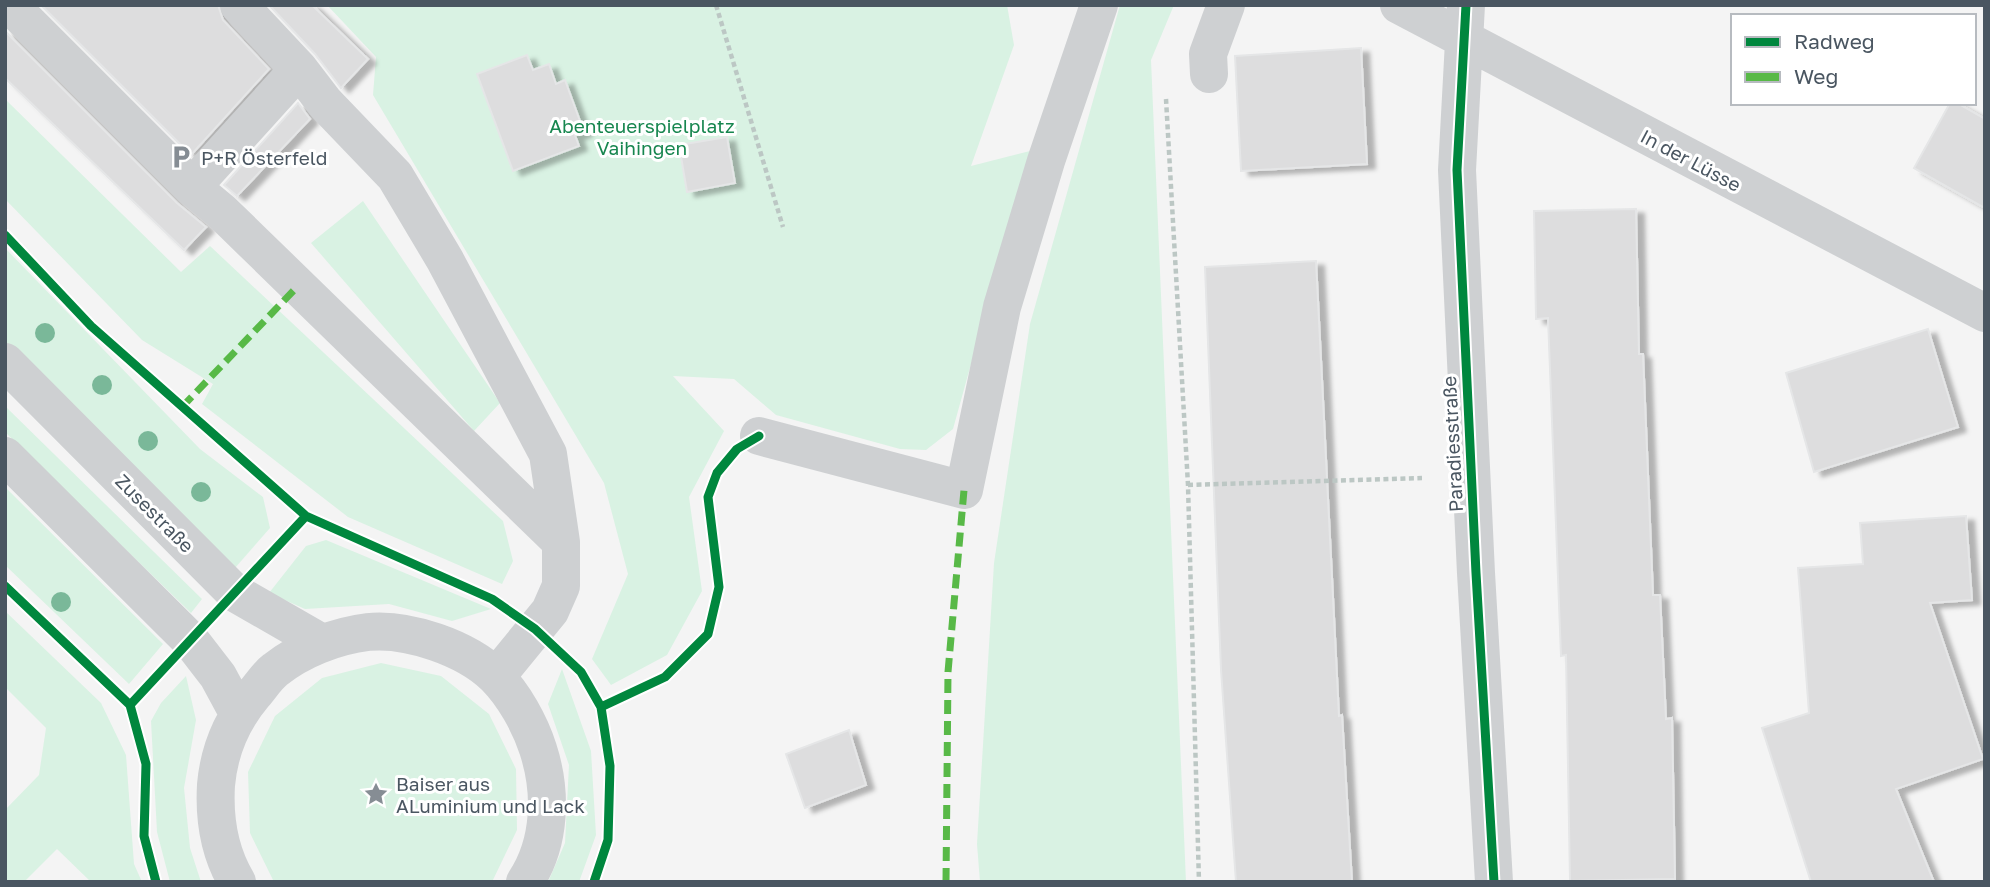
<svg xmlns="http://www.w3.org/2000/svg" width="1990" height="887" font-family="'Golos Text',sans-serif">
  <defs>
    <filter id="shadow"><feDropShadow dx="8" dy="4.5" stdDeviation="2" flood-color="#0004"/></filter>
  </defs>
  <rect width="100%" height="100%" fill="#f4f4f4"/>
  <!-- green -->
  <path fill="#d9f2e3" d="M 327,5 L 1007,5 L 1014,45 L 971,166 L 1030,151 L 953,429 L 926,450 L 900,449 L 776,415 L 734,379 L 673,376 L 724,431 L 689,497 L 702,591 L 667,655 L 611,685 L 592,659 L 628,574 L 604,483 L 373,95 L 376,57 Z
    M 1120,5 L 1174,5 L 1151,60 L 1186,882 L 980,882 L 977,844 L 994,563 L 1030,324 Z
    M 5,99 L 181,272 L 210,246 L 503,521 L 513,561 L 502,584 L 348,517 L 202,404 L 213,384 L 142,340 L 5,199 Z
    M 363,201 L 500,403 L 474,431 L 311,243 Z
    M 5,248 L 200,449 L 263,497 L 270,528 L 235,568 L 5,346 Z
    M 5,406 L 202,599 L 191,613 L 5,432 Z
    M 5,487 L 163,644 L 129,684 L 5,565 Z
    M 326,540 L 491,609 L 452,621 L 389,604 L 305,609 L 269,593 L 306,546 Z
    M 5,611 L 101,703 L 126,755 L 134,864 L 142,882 L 91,882 L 57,849 L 24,882 L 5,882 L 5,810 L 39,775 L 46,728 L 5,687 Z
    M 381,663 L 441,676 L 489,714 L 516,769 L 517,830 L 492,882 L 274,882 L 250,833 L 248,772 L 275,716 L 322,678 Z
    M 562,669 L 591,751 L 596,835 L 579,882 L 548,882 L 565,843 L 569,765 L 548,704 Z
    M 186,676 L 196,720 L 184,788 L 190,848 L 201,882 L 170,882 L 157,832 L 151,721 L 161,703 Z"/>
  <!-- building -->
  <path fill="#ddddde" stroke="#e5e6e7" stroke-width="2" filter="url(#shadow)" d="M 41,5 L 218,5 L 223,20 L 269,69 L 191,155 Z
    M 269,5 L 312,5 L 368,59 L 341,88 L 315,54 Z
    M 5,31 L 177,203 L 206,227 L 184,250 L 5,78 Z
    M 1361,48 L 1367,164 L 1241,171 L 1235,56 Z
    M 527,55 L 533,70 L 549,64 L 556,84 L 565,80 L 584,132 L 575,135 L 579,146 L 513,171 L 477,74 Z
    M 298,103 L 310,119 L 237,196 L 224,185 Z
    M 1950,103 L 1957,103 L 1985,119 L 1985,208 L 1914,168 Z
    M 727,137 L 735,183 L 687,192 L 679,145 Z
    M 1636,209 L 1639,354 L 1643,354 L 1653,595 L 1660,595 L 1666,719 L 1672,718 L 1675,879 L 1570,881 L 1566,655 L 1561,656 L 1548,318 L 1536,319 L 1534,211 Z
    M 1316,261 L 1339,716 L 1342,715 L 1352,882 L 1236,882 L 1221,670 L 1205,267 Z
    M 1928,329 L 1958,427 L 1814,472 L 1786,373 Z
    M 1966,516 L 1972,600 L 1930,603 L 1983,759 L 1896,789 L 1934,882 L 1811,882 L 1762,728 L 1809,713 L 1798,568 L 1863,564 L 1860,523 Z
    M 849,730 L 866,785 L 805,808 L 786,754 Z"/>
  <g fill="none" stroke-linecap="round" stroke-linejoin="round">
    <!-- path -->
    <path stroke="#bcc7c4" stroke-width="4.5" stroke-dasharray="5 3.5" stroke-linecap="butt" d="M 716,5 L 783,227
      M 1166,99 L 1188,485 L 1199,882
      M 1188,485 L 1422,478"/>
    <!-- minor -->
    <path stroke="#ced0d2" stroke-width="38" d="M 10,5 L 192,187 L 222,212 L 561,542
      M 1399,5 L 1985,313
      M 1466,5 L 1457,170 L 1476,573 L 1494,882
      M 299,69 L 325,103 L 395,176 L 445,260 L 548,454 L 561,542 L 561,586 L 550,611 L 496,677
      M 1209,74 L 1208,54 L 1226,5
      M 192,187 L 299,69 L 239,5
      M 5,362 L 235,593 L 322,643
      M 759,436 L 964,490 L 1002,307 L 1046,161 L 1099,5
      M 5,456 L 191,641 L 218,676 L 238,713
      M 237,882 C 219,852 214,819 216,785 C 219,751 232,720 254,694 C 261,686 267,676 275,670 C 300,650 335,636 368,632 C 408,628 466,648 495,676 C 514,695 530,724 538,749 C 552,792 551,843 525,882"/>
    <!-- quiet -->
    <path stroke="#58b947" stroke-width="7" stroke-dasharray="14 7" stroke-linecap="butt" d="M 182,407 L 297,287
      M 946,882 L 948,672 L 964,490"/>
    <!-- cycleway casing -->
    <g stroke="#fff" stroke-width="13">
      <path id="cycleway" d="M 1466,5 L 1457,170 L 1476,573 L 1494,882
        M 5,235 L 91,326 L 306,516 L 492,599 L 535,629 L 581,672 L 601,707 L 610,766 L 608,840 L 594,882
        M 5,586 L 130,705 L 146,764 L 144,836 L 156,882
        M 130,705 L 306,516
        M 601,707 L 665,677 L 708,634 L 719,587 L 708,497 L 717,473 L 737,449 L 759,436"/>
    </g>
    <!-- cycleway -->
    <use href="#cycleway" stroke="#00873e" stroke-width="9"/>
  </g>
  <!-- trees -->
  <g fill="#7ab899">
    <circle cx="45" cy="333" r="10"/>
    <circle cx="102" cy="385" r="10"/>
    <circle cx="148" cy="441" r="10"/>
    <circle cx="201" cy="492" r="10"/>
    <circle cx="61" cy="602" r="10"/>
  </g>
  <!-- icons -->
  <defs>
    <g id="parking-bare" transform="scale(1.89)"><path d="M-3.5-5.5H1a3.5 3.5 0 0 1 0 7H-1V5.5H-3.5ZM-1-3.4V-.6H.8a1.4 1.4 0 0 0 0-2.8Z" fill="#868d94" stroke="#fff" stroke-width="2.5" paint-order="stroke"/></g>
    <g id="sight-bare" transform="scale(1.89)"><path d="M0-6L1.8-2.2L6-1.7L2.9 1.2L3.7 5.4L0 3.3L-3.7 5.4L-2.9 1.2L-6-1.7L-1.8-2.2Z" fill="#868d94" stroke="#fff" stroke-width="2.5" paint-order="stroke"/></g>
  </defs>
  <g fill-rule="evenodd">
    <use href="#parking-bare" x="181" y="157"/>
    <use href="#sight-bare" x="376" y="794"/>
  </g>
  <g text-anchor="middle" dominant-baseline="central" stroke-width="6" stroke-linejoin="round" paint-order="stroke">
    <!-- park labels -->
    <g font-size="19" fill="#17864f" stroke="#fff">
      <text x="642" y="125">Abenteuerspielplatz<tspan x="642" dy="22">Vaihingen</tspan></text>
    </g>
    <!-- poi labels -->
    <g font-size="19" fill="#4a5661" stroke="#fff" text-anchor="start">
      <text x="201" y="157">P+R Österfeld</text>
      <text x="396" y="783">Baiser aus<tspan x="396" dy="22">ALuminium und Lack</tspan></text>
    </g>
    <!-- street labels -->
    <g font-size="19" fill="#4a5661" stroke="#fff">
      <text transform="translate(1691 160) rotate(28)">In der Lüsse</text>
      <text transform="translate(1452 444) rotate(-93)">Paradiesstraße</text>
      <text transform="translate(155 513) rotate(45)">Zusestraße</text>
    </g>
  </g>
  <!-- border -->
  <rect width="1990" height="887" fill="none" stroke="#4a5661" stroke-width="14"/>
  <!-- legend -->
  <rect x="1731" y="14" width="245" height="91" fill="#ffffff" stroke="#b7bbc0" stroke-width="2"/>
  <rect x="1745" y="37" width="35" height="10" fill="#00873e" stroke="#b7bbc0" stroke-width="2"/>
  <text x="1794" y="49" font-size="21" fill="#4a5661">Radweg</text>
  <rect x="1745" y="72" width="35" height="10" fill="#58b947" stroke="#b7bbc0" stroke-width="2"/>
  <text x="1794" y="84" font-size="21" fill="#4a5661">Weg</text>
</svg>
